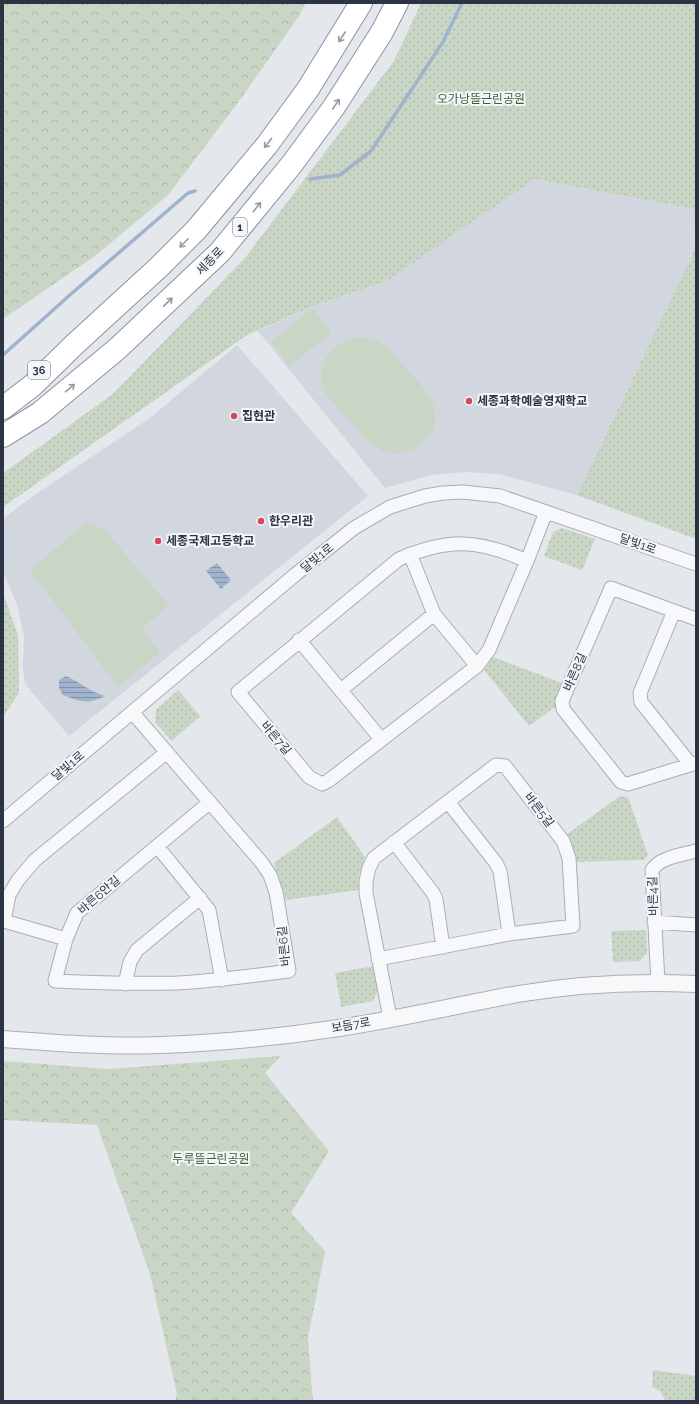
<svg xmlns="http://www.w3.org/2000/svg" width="699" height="1404" font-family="Raleway,'Noto Sans KR',sans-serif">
  <defs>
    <pattern id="forest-crowns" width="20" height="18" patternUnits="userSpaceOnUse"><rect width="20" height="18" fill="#c9d6c5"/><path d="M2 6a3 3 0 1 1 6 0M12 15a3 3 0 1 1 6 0" fill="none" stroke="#adb8ab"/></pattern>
    <pattern id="park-dots" width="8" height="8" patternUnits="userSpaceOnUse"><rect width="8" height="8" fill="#c9d6c5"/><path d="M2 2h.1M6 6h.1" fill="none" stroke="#adb8ab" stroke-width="1.8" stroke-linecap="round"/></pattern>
    <pattern id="water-rules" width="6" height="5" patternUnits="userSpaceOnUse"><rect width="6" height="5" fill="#9fb4cc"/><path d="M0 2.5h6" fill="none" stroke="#8293a7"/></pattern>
  </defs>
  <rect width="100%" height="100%" fill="#e4e7ec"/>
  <!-- built -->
  <path fill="#d2d6de" d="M 535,179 L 694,209 L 695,249 L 577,495 L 499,474 L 465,472 L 431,475 L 385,488 L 258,331 L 308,308 L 387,281 Z
    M 237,345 L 368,496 L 69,736 L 25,684 L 23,667 L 24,637 L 17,604 L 3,572 L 3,519 L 33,496 L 150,418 Z"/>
  <!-- forest -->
  <path fill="url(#forest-crowns)" d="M 3,3 L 306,3 L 299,16 L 240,100 L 168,195 L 95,256 L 3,319 Z
    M 281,1056 L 265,1073 L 329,1151 L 291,1213 L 325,1251 L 308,1338 L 313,1401 L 175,1401 L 177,1394 L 150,1274 L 97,1125 L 3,1120 L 3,1061 L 108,1069 Z"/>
  <!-- park -->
  <path fill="url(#park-dots)" d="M 421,3 L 696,3 L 696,539 L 577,495 L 695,249 L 694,209 L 535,179 L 387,281 L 308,308 L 247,335 L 3,507 L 3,473 L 113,394 L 245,258 L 394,61 Z
    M 562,528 L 595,539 L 582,570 L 544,556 L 553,532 Z
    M 3,593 L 18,635 L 19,693 L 3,717 Z
    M 493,657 L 562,683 L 555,707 L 529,726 L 484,670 Z
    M 178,690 L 200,716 L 172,741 L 155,722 L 156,710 Z
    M 620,796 L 628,797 L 648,855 L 644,860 L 575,862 L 573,848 L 566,835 Z
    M 337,817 L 365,857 L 358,878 L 359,890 L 286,900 L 274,863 Z
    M 646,930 L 647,953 L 640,961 L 613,962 L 611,931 Z
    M 374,966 L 378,990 L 373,1001 L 341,1007 L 335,973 Z
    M 653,1370 L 696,1376 L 696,1401 L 665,1401 L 660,1391 L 652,1387 Z"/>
  <!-- pitch -->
  <path fill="#c9d6c5" d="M 312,308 L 332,332 L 290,366 L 271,342 Z
    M 355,337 C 363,338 372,338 379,342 C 389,347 397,358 405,367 C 424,387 451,414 424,441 C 412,454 391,457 377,448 C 366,442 357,429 349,420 C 341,411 331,403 325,392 C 312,367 332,344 355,337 Z
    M 86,523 L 105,530 L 169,606 L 142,628 L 160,652 L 118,687 L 30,570 Z"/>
  <!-- water -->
  <path fill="url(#water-rules)" d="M 217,563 L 231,580 L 221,589 L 206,571 Z
    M 66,676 C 80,682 90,692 105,696 C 86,705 82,702 63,695 L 59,688 L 59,680 Z"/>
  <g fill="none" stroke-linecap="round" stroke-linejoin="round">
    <!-- stream -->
    <path stroke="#9fb4cc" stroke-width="3.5" d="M 310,179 L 340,175 L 371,151 L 443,42 L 462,3
      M 3,355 L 71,294 L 188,193 L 195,191"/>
    <!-- minor casing -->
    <g stroke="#a9aeb7" stroke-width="15">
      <path id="minor" d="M 410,554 L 434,614 L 477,666
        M 527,561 C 478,539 448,538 399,559 L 238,692 L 309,777 L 322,784 L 328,781 L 477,666 L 489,650 L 527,561 L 546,512
        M 674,611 L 640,693 L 641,702 L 691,765
        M 696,619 L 611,588 L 562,701 L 563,709 L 621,782 L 628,784 L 696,763
        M 299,640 L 381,739
        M 341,690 L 434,614
        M 132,712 L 262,863 L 270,875 L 276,892 L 289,971 C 251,976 214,981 177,983 C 136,984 96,983 55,981 L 66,939 L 77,913 L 210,802
        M 448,802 L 496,863 L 500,871 L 509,934
        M 3,821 L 296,574 L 354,528 L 390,507 L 425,496 L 443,493 L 463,492 L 500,496 L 696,564
        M 394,842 L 433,893 L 436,899 L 443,947
        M 157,846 L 209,910 L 222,980
        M 654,922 L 696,925
        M 66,939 L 4,921 L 9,895 L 18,880 L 35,860 L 167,752
        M 378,959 L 509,934 L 573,926 L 569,858 L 563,841 L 505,766 L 496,765 L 374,858 L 369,868 L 366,881 L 366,893 L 390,1018
        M 658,982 L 652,870 C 660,857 682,855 696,851
        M 125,984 L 130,962 L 137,950 L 200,898"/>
    </g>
    <!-- tertiary casing -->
    <g stroke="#a9aeb7" stroke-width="18">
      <path id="tertiary" d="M 3,1039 C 55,1043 108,1047 161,1045 C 220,1043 280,1037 339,1028 C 399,1019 458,1005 518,994 C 577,984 636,981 696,984"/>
    </g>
    <!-- trunk casing -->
    <g stroke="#8b94a3" stroke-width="24">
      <path id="trunk" d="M 3,408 L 33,385 L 75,344 L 159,267 L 196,230 L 267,145 L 308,89 L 361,3
        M 3,436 L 40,413 L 117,349 L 220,252 L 292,164 L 334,107 L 382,32 L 397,3"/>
    </g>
    <!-- minor -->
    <use href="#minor" stroke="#f7f8fa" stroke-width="13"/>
    <!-- tertiary -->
    <use href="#tertiary" stroke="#f7f8fa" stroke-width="16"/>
    <!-- trunk -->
    <use href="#trunk" stroke="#fff" stroke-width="22"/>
  </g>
  <!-- one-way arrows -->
  <defs><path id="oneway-shaft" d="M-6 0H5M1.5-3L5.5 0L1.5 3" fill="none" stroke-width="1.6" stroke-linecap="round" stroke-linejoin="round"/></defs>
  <g stroke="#959aa2">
    <use href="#oneway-shaft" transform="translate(342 37) rotate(123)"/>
    <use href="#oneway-shaft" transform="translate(336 104) rotate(-56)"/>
    <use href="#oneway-shaft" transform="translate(268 143) rotate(128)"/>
    <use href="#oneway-shaft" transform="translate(257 207) rotate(-51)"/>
    <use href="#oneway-shaft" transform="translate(184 243) rotate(135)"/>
    <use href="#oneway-shaft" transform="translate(168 302) rotate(-43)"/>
    <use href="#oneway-shaft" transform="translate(70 388) rotate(-40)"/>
  </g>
  <!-- markers -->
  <g fill="#d1495b" stroke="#f4f6f9" stroke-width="1.5">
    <circle cx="469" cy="401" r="4"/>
    <circle cx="234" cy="416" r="4"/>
    <circle cx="261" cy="521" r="4"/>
    <circle cx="158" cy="541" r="4"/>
  </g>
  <g text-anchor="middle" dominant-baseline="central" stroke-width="4" stroke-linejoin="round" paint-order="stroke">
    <!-- shield labels -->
    <g fill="#f4f6f9" stroke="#676e7b" stroke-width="1">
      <rect x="233" y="218" width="14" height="18" rx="3"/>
      <rect x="28" y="361" width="22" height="18" rx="3"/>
    </g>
    <g font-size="11" font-weight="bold" fill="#2b3445">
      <text x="240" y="227">1</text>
      <text x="39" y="370">36</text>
    </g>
    <!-- park labels -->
    <g font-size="12" fill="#3f6138" stroke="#f4f6f9">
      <text x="481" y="99">오가낭뜰근린공원</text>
      <text x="211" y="1159">두루뜰근린공원</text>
    </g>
    <!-- street labels -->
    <g font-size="12" fill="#2b3445" stroke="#f4f6f9">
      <text transform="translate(210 261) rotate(-46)">세종로</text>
      <text transform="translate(638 544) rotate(19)">달빛1로</text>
      <text transform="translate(317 558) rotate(-39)">달빛1로</text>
      <text transform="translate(575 672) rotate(-66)">바른8길</text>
      <text transform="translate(276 738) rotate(50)">바른7길</text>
      <text transform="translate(68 766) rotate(-40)">달빛1로</text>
      <text transform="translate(539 810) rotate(52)">바른5길</text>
      <text transform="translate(99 895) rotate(-41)">바른6안길</text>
      <text transform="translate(653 896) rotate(-92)">바른4길</text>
      <text transform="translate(284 946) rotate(-96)">바른6길</text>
      <text transform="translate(351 1025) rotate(-10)">보듬7로</text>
    </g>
    <!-- poi labels -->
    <g font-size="12" font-weight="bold" fill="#2b3445" stroke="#f4f6f9" text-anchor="start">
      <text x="477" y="401">세종과학예술영재학교</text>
      <text x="242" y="416">집현관</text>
      <text x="269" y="521">한우리관</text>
      <text x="166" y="541">세종국제고등학교</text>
    </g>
  </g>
  <!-- border -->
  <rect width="699" height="1404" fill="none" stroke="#2b3445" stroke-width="8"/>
</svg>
